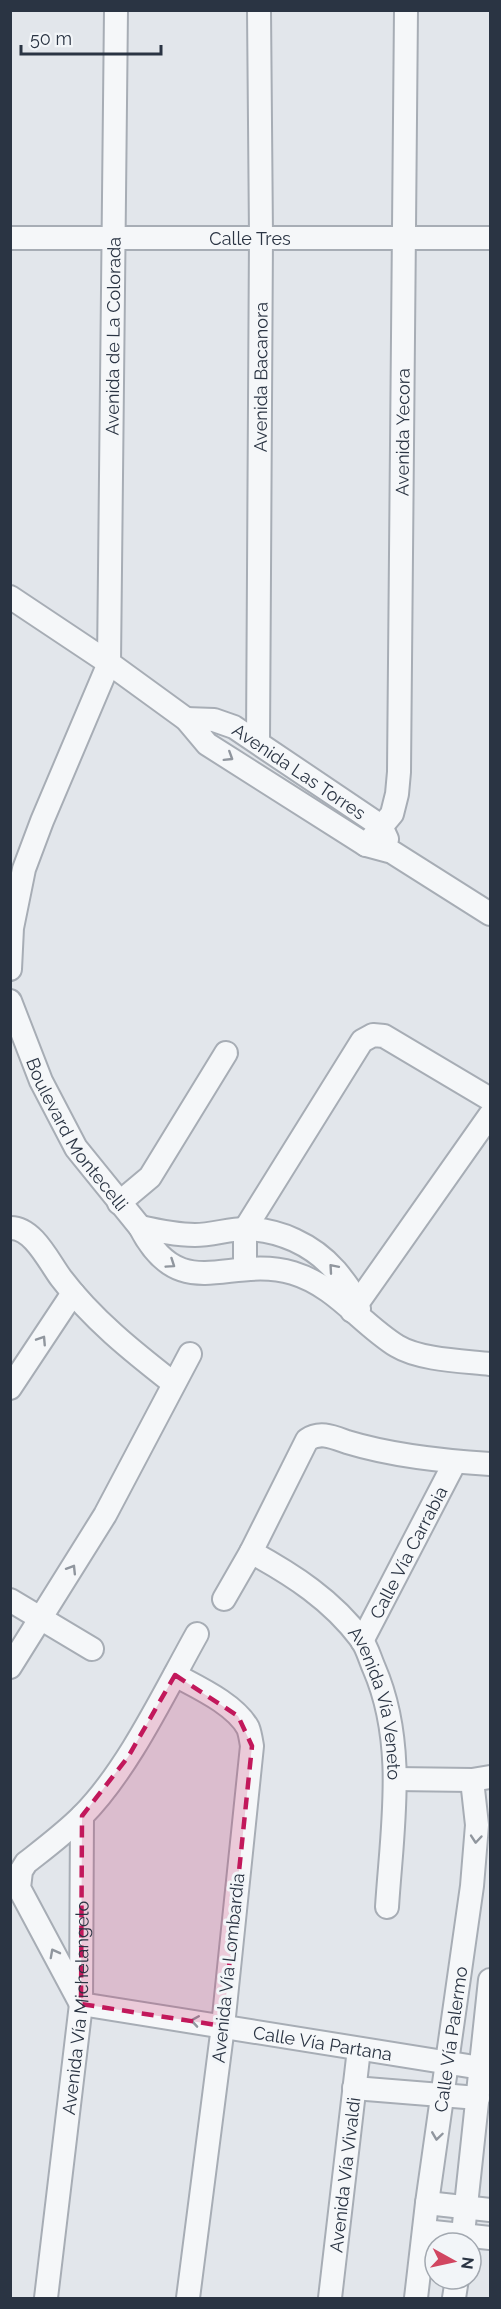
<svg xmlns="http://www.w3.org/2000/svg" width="501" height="2309" font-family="Raleway,sans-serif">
  <rect width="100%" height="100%" fill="#e2e6eb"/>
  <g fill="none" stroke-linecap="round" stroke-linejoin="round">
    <!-- minor casing -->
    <g stroke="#a7adb5" stroke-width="26">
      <g id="minor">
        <path id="s1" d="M 10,238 L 490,238"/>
        <path d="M 10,597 L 109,663 L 186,719 L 207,744 L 366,845 L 392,852 L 490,914"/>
        <path id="s2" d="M 186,719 L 214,720 L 234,727 L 381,826 L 387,839"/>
        <path id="s3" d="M 258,741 L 261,236 L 259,10"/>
        <path id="s4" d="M 366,845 L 392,814 L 397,794 L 399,772 L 406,10"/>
        <path id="s5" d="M 10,969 L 12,928 L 24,869 L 42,821 L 109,663 L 116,10"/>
        <path id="s6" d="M 10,1001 L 41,1081 L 76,1148 L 140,1227 C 181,1307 229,1254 293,1273 C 336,1286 360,1323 397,1346 C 420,1360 464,1361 490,1364"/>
        <path d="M 119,1203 L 150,1177 L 226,1053"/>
        <path d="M 140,1227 C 158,1231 176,1235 195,1235 C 212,1235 229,1229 245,1229 C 279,1229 313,1245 335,1270 C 344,1281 355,1294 359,1309"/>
        <path d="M 10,1228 C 33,1227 49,1262 61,1278 C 92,1319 132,1351 173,1383"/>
        <path d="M 245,1268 L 245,1229 L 362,1041 L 373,1035 L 384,1036 L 490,1099"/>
        <path d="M 352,1311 L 490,1115"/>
        <path d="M 10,1388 L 73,1293"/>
        <path id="s7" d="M 251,1552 C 293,1575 332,1600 361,1639 C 367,1647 370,1659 374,1668 C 407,1744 392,1828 387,1907"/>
        <path d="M 224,1599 L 251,1552 L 307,1440 C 320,1431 333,1437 347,1442 C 393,1456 442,1461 490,1464"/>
        <path d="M 10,1600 L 92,1649"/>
        <path id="s8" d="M 197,1634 C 165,1691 128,1770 82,1816 C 65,1833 45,1848 26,1863 L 21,1871 L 19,1888 L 81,2004 L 481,2068"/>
        <path id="s9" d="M 362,1641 L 455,1462"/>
        <path d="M 10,1667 L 105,1515 L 190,1354"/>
        <path d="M 175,1675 C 197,1687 235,1704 248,1728 C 250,1733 251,1740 252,1746 L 223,2026 L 188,2298"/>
        <path d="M 395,1779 L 472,1780 L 490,1777"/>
        <path d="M 354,2088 L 478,2098"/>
        <path d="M 427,2203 L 490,2210"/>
        <path d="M 424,2231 L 490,2238"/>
        <path d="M 462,2243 L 490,1980"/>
        <path id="s10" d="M 46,2298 L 81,2004 L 82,1816"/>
        <path id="s11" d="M 330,2298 L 359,2049"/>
        <path id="s12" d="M 416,2298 L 427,2203 L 472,1886 L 477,1825 L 472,1780"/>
        <path d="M 454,2298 L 457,2279"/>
      </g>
    </g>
    <!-- minor -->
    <use href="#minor" stroke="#f5f7f9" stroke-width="22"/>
  </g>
  <!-- one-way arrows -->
  <defs><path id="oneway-chevron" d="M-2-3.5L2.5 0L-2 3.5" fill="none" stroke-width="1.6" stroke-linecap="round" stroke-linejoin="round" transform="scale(1.5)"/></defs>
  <g stroke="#90969e">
    <use href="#oneway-chevron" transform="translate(229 757) rotate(32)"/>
    <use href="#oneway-chevron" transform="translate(171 1264) rotate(34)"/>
    <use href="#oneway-chevron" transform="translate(333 1268) rotate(-131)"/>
    <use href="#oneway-chevron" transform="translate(42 1340) rotate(-57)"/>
    <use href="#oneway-chevron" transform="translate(72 1569) rotate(-58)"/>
    <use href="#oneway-chevron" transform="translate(476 1839) rotate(95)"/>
    <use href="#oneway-chevron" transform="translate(54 1953) rotate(-118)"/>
    <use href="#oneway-chevron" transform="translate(195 2021) rotate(-171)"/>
    <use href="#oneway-chevron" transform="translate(437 2136) rotate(98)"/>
  </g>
  <!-- marked area -->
  <path fill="#c2185b" fill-opacity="0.2" stroke="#c2185b" stroke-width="4.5" stroke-dasharray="12 8" stroke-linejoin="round" d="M 175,1675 L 238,1716 L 252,1746 L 223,2026 L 81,2004 L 82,1816 L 128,1757 Z"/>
  <g text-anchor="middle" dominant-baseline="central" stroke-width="6" stroke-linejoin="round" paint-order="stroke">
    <!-- street labels -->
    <g font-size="18" fill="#2a3443" stroke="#f2f5f8">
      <text stroke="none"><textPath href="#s1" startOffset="240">Calle Tres</textPath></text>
      <text stroke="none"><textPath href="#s5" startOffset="651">Avenida de La Colorada</textPath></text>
      <text stroke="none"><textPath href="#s3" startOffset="364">Avenida Bacanora</textPath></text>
      <text stroke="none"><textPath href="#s4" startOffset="423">Avenida Yecora</textPath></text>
      <text stroke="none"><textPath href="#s2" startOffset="128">Avenida Las Torres</textPath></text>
      <text stroke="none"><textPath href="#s6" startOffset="150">Boulevard Montecelli</textPath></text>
      <text stroke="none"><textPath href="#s9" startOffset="100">Calle Vía Carrabia</textPath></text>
      <text stroke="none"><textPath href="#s7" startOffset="208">Avenida Vía Veneto</textPath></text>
      <text transform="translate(228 1968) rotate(-84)">Avenida Vía Lombardia</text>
      <text stroke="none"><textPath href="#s10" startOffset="292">Avenida Vía Michelangelo</textPath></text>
      <text stroke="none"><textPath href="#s12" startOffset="261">Calle Vía Palermo</textPath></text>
      <text stroke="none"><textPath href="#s8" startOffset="692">Calle Vía Partana</textPath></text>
      <text stroke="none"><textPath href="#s11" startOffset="124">Avenida Vía Vivaldi</textPath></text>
    </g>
  </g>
  <!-- border -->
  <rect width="501" height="2309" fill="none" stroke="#2a3443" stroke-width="24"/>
  <!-- north arrow -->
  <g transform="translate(453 2261) rotate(98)"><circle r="28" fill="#f2f5f8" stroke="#a2a8b0" stroke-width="1.5"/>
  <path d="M0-4.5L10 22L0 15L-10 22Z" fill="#d14661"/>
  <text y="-9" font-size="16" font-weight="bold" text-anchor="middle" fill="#2a3443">N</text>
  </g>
  <!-- scale -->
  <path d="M21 45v9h140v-9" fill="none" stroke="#2a3443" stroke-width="3"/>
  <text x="30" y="45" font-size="18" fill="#2a3443" stroke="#f2f5f8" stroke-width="4.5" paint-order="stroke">50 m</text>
</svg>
